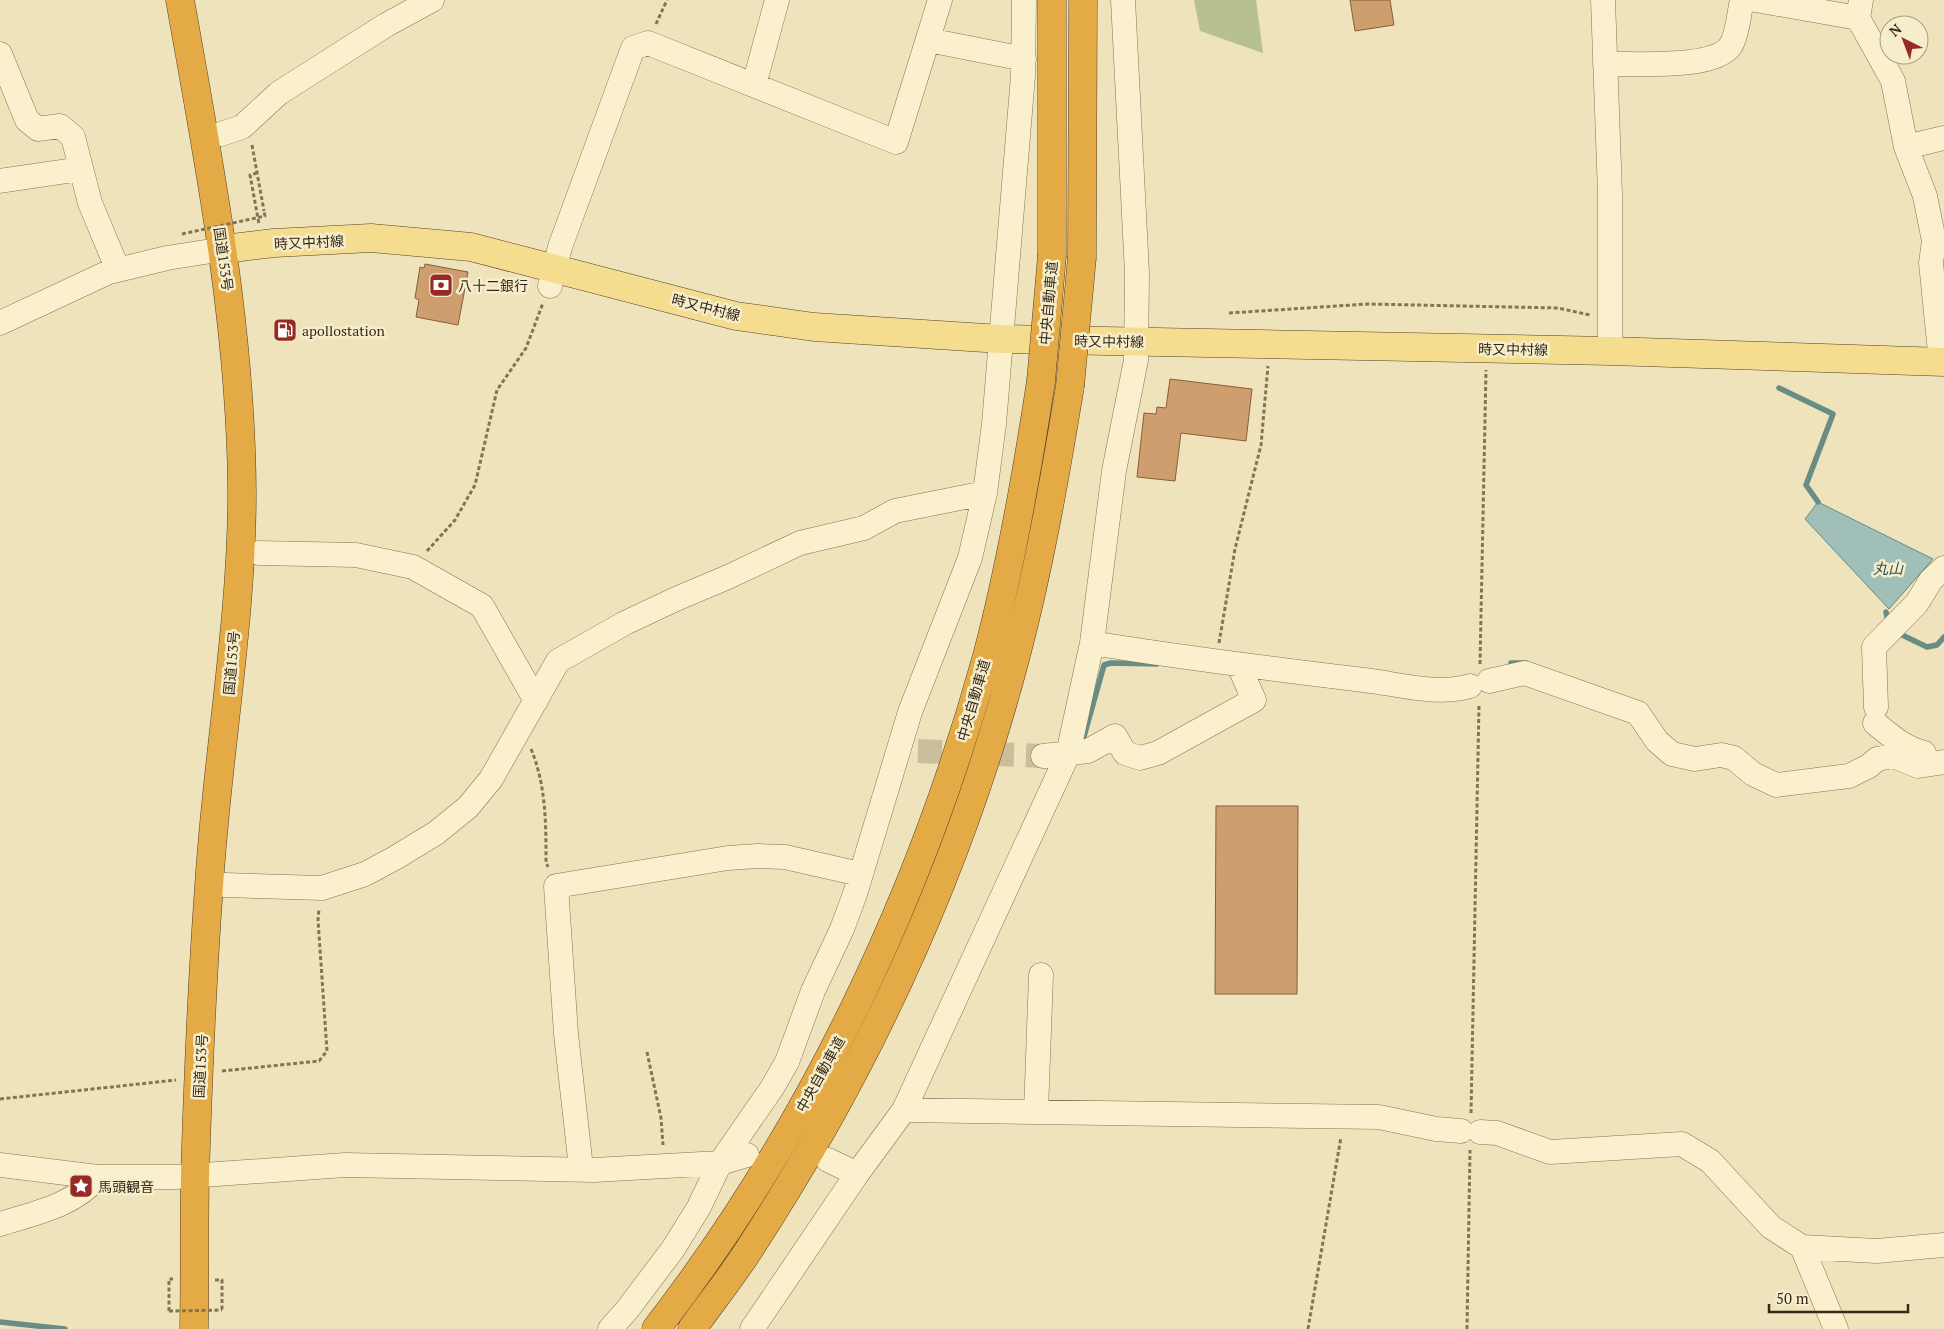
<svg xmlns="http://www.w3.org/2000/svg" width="1944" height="1329" font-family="'PT Serif','Noto Sans JP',serif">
  <rect width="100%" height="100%" fill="#efe3bb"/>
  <!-- cemetery -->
  <path fill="#b7c18f" d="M 1194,0 L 1256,0 L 1263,53 L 1200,31 Z"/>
  <!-- water -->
  <path fill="#9fbfb8" stroke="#678d86" d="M 1818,502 L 1933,559 L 1889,609 L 1805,519 Z"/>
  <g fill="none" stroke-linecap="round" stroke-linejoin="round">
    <!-- stream -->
    <path stroke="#678d86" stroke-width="5.5" d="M 1779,388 L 1833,414 L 1806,485 L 1818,502
      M 1886,612 L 1888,622
      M 1896,632 L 1927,647 L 1937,645 L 1944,637
      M 1511,663 L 1526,663
      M 1083,740 L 1104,665 L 1111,663 L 1157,664
      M 0,1322 L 65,1329"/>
  </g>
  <!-- building -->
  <path fill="#cf9e6f" stroke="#865e3a" d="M 1350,0 L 1390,0 L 1394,25 L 1355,31 Z
    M 425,264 L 468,272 L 458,325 L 416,317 L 419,300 L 415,298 L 420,267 L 424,268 Z
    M 1170,379 L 1252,389 L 1246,441 L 1181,433 L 1175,481 L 1137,477 L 1144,413 L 1156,414 L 1157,407 L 1166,408 Z
    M 1216,806 L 1298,806 L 1297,994 L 1215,994 Z"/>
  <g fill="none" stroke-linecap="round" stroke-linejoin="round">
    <!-- minor-tunnel -->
    <path stroke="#cabe9b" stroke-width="24" stroke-dasharray="24 12" stroke-linecap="butt" d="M 918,751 L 1043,756"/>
    <!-- minor casing -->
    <g stroke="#867355" stroke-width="25">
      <path id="minor" d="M 1603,0 L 1610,194 L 1610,351
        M 1756,0 L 1858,18
        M 1861,0 L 1858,18 L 1893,81 L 1906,147 L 1925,196 L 1934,241 L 1931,263 L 1941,362
        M 928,40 L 1024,59
        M 0,54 L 27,120 L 38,129 L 60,126 L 73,137 L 90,203 L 118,270
        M 1605,64 C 1634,63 1716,70 1731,45 C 1738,33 1739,13 1742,0
        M 754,85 L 777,0
        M 221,134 L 242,127 L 279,93 L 386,25 L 432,0
        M 1906,147 L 1944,138
        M 0,181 L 81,169
        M 550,286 L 560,247 L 633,48 L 648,43 L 896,142 L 940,0
        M 0,323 L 109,272 L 167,258 L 224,249
        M 259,553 L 356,555 L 413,567 L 482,606 L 536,701
        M 1092,643 C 1183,658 1273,669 1364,680 C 1399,684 1436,696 1470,686
        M 1489,681 L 1525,673 L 1638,713 L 1657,741 L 1672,754 L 1695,759 L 1721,755 L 1734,758 L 1753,774 L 1776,785 L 1849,776 L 1869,766 L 1877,759 L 1893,756 L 1918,766 L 1944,762
        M 1876,707 L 1874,647 L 1917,603 L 1931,580 L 1944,568
        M 1875,723 C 1891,736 1904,748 1924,753
        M 1043,756 L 1088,751 L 1115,736 L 1125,753 L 1140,758 L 1158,753 L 1254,700 L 1239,666
        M 225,885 L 322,888 L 365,874 L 395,858 L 436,833 L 468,807 L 491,779 L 558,661 L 625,623 L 676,599 L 728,577 L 800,543 L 864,528 L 895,511 L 985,493
        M 904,1110 L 1379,1117 L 1436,1129 L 1461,1131
        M 1036,1112 L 1041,975
        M 1480,1132 L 1497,1133 L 1550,1152 L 1682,1144 L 1710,1161 L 1771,1227 L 1802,1247 L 1877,1251 L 1944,1245
        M 828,1160 L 857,1174
        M 0,1165 L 98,1177 L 175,1177 L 345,1165 L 594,1170 L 720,1163 L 747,1155
        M 581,1168 L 566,1034 L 556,886 L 728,858 L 758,856 L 785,857 L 860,874
        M 0,1224 C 35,1213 73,1206 98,1177
        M 1802,1247 L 1836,1329
        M 610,1329 L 627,1310 L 673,1249 L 699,1207 L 720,1163 L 772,1088 L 787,1062 L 813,991 L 842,929 L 855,894 L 910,712 L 970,558 L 985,493 L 994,424 L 1023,76 L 1024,0
        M 752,1329 L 857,1174 L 904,1110 L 1068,754 L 1092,643 L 1114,471 L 1136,360 L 1137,273 L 1123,0"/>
    </g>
    <!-- major casing -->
    <g stroke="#53402a" stroke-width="29">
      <path id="major" d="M 224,249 L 274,243 L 371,238 L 471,247 L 736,316 L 814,327 L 1001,339 L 1610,351 L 1944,362"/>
    </g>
    <!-- highway casing -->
    <g stroke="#53402a" stroke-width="29">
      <path id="highway" d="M 180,0 C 209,163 241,326 242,492 C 242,624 217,755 209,886 C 202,982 198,1079 195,1175 C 194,1226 195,1278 194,1329
        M 1052,255 L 1052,0
        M 1082,257 L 1083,0
        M 656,1329 C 810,1130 920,898 987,656 C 1011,566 1027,473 1041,381
        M 692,1329 C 712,1301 734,1274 752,1245 C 869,1065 960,867 1015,659 C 1039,569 1055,477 1070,386"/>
    </g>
    <!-- path -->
    <path stroke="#867355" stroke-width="3" stroke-dasharray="4 2.5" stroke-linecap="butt" d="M 656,24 L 667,0
      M 252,145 L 264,211
      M 257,173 L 250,175 L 259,224
      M 1229,313 L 1368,304 L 1558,308 L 1590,315
      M 427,551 L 455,520 L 475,485 L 497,390 L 526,348 L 543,303
      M 1219,643 L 1235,549 L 1261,445 L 1268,366
      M 1480,664 L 1486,370
      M 531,749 C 546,785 546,823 546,862 L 548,867
      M 647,1052 L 661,1118 L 663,1145
      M 222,1071 L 319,1061 L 327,1051 L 318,920 L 319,909
      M 0,1099 L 176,1080
      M 1471,1113 L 1479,705
      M 215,1280 L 222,1280 L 222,1310
      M 169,1311 L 169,1279 L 173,1279
      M 1308,1329 L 1341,1137
      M 1467,1329 L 1470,1150"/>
    <!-- minor -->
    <use href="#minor" stroke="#faf0ce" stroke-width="24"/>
    <!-- major -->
    <use href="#major" stroke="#f5dd90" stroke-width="28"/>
    <!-- highway -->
    <use href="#highway" stroke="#e4aa46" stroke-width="28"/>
    <!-- highway-bridge casing -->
    <g stroke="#53402a" stroke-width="29" stroke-linecap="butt">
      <path id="highway-bridge" d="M 1041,381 L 1052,255
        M 1070,386 L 1082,257"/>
    </g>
    <!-- path-bridge -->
    <path stroke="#867355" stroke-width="3" stroke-dasharray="4 2.5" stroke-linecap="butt" d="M 182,234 L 265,216 L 264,211
      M 169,1311 L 222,1310"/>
    <!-- highway-bridge -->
    <use href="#highway-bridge" stroke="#e4aa46" stroke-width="28"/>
  </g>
  <!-- icons -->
  <defs>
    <g id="bank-square" transform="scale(1.25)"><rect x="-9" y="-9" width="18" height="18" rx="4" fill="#972a23" stroke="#f6edcb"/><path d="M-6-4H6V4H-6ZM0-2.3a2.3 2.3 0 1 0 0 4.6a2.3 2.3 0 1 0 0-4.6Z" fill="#fff"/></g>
    <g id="fuel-square" transform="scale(1.25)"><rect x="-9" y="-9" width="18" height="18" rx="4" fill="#972a23" stroke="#f6edcb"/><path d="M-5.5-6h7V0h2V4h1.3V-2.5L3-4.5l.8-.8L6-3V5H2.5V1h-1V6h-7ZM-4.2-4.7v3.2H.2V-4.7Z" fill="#fff"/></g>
    <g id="sight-square" transform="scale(1.25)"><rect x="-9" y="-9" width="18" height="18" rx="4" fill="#972a23" stroke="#f6edcb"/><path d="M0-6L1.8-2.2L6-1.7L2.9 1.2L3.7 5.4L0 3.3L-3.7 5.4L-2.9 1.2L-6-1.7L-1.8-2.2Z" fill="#fff"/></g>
  </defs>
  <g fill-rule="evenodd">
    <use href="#bank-square" x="441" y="285"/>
    <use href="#fuel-square" x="285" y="330"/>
    <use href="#sight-square" x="81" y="1186"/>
  </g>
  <g text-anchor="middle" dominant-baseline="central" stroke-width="5" stroke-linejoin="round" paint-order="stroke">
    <!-- street labels -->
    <g font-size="14" fill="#35291a" stroke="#f6edcb">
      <text transform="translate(309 242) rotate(-3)">時又中村線</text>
      <text transform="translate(224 259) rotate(82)">国道153号</text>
      <text transform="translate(1048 303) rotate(-85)">中央自動車道</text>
      <text transform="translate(706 307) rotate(14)">時又中村線</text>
      <text transform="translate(1109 341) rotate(1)">時又中村線</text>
      <text transform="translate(1513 349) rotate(1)">時又中村線</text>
      <text transform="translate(231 663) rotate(-85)">国道153号</text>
      <text transform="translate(973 700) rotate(-74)">中央自動車道</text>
      <text transform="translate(200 1066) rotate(-87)">国道153号</text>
      <text transform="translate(820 1074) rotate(-61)">中央自動車道</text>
    </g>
    <!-- poi labels -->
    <g font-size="14" fill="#35291a" stroke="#f6edcb" text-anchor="start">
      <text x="458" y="285">八十二銀行</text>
      <text x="302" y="330">apollostation</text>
      <text x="98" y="1186">馬頭観音</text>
    </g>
    <!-- water labels -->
    <g font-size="15" font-style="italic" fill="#295555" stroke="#f6edcb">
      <text x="1888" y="568">丸山</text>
    </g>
  </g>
  <!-- north arrow -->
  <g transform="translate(1904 40) rotate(318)"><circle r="24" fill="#f6edcb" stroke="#a99f84"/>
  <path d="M0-4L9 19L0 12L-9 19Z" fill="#972a23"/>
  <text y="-8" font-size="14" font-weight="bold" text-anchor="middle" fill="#35291a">N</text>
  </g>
  <!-- scale -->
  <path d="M1769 1304v8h139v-8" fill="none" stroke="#35291a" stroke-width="2.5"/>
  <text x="1776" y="1304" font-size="15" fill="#35291a" stroke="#f6edcb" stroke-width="4" paint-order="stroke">50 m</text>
</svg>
